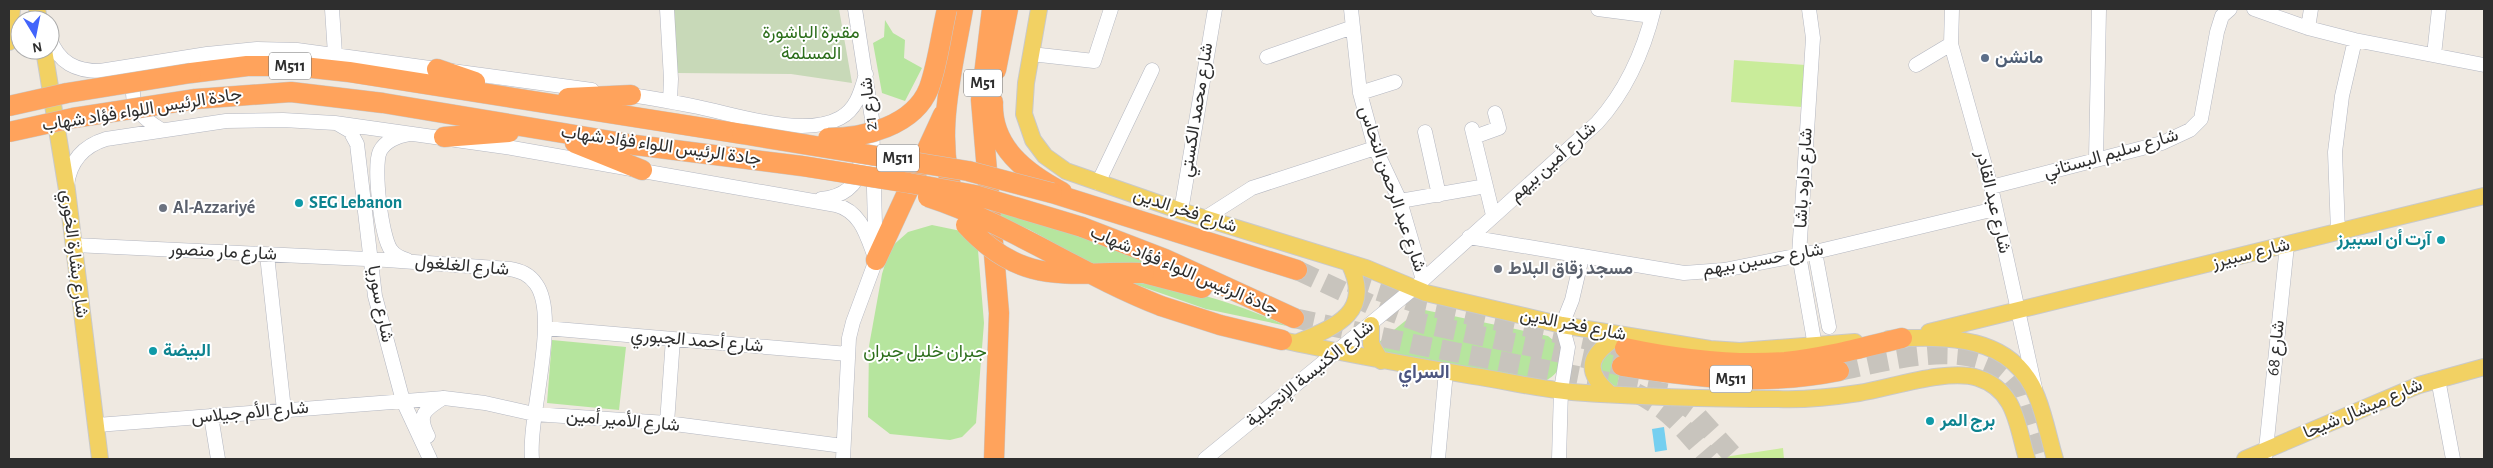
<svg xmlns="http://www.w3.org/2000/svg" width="2493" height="468" font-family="'Alegreya Sans',Vazirmatn,sans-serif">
  <rect width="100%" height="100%" fill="#efe9e1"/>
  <!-- green -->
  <path fill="#b6e59e" d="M 885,20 L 893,33 L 905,40 L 904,58 L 922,68 L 905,101 L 882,93 L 873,43 L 884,37 Z
    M 968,203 L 1040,222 L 1174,270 L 1122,263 L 1093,265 L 1030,230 Z
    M 932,225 L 961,231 L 978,250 L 984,323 L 976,423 L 962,437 L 950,440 L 890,434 L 868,417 L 869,346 L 882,274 L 890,248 L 908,232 Z
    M 1123,280 C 1179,285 1236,303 1287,326 L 1206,309 Z
    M 1420,309 L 1548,336 C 1570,351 1563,378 1538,383 L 1383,356 L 1379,342 Z
    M 552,340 L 626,347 L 619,410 L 547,403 Z
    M 1625,344 L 1617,387 C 1602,380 1601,374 1598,358 L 1605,349 Z"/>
  <!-- cemetery -->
  <path fill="#c8d9b8" d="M 674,9 L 839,9 L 852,83 L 791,74 L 677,73 Z"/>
  <!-- pitch -->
  <path fill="#c9ec9a" d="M 1734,60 L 1805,65 L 1802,107 L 1731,102 Z
    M 1783,448 L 1784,459 L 1711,459 Z"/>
  <!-- water -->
  <path fill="#75cff0" d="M 1664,427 L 1667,450 L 1655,452 L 1652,429 Z"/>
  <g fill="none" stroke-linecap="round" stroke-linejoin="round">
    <!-- highway-tunnel -->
    <path stroke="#c8c4bd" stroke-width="20" stroke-dasharray="20 10" stroke-linecap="butt" d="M 1297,270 L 1372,305 L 1425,324 L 1622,366
      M 1350,282 L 1423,305 L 1623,347
      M 1294,318 L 1423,346 L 1670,394 L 1692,410 L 1736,459
      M 1839,371 C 1889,361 1980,333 2015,384 L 2038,459
      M 1636,393 C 1670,409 1686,432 1710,459"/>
    <!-- minor casing -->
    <g stroke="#b4b7c1" stroke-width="15">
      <path id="minor" d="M 332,9 L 335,54
        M 667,9 L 671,79 L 670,101
        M 1351,9 L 1360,93 L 1375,148 L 1400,201 L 1423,280
        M 1598,9 L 1652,16
        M 1809,9 L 1813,38 L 1799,255 L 1815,346
        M 1952,9 L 1951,44 L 1991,187 L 2035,388
        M 2254,9 L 2308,28 L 2355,40 L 2484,65
        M 2308,28 L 2311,9
        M 50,39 C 59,63 76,71 100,71 L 207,54 L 257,49 L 297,50 L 592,90
        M 1031,54 L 1094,61 L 1111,9
        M 2434,55 L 2439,9
        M 1267,57 L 1353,27
        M 1916,65 L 1951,44
        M 138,76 C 134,80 134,85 133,91 C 132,110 146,120 160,129
        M 1360,93 L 1395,82
        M 623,94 C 648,97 673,102 698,107 C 737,115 804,138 840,118 C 857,109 861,91 866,74
        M 338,124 L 350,131 L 357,144 L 375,296 L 403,401 L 430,459
        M 1472,129 L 1493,215
        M 1425,132 L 1439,195
        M 1474,137 L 1499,128 L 1495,113
        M 2096,159 L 2099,9
        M 1098,183 L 1152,70
        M 67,185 C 70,161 83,146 106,139 L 226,121 L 283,120 L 335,123 L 512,148 L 836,205 C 862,212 867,237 876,260
        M 1991,187 L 2162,143 L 2190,130 L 2201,119 L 2217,32 L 2222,16 L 2230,9
        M 821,199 C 841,197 858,187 861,165 L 855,146
        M 1400,201 L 1486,186
        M 1181,211 L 1215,9
        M 1205,218 L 1252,188 L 1375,148
        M 2338,232 L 2335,152 L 2342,96 L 2355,40
        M 1469,237 L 1684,273 L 1724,270 L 1815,252 L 1995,209
        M 74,245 L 387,260 L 510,269 C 521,271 529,274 536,284 C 560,317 528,415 532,459
        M 1815,252 L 1829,327
        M 267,255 L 284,410
        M 407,260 C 400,258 395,256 391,250 C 381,236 373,166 380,151 C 386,140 398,136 409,134
        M 545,328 L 848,354
        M 2438,379 L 2453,459
        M 211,416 L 218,459
        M 667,423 L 673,339
        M 97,425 L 444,398 L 485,403 L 534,414 L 667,423 L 843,446
        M 428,436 C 417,415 424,410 443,398
        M 843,459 L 849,338 L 853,322 L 876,260 L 872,119 L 855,9
        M 1205,459 L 1414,288 L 1597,123 C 1626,91 1644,50 1654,9
        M 1438,459 L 1446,371
        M 1559,459 L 1561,390 L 1568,347 L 1562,325 L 1572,300 L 1582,257
        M 2265,459 L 2287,245"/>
    </g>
    <!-- major casing -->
    <g stroke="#c9c9c9" stroke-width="18">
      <path id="major" d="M 37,9 L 39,20
        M 1039,9 L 1026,83 L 1024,114 L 1033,140 L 1045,156 L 1066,171 L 1181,211 L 1366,268 L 1426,293 L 1562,325 L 1710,349 L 1740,351 L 1855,342
        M 9,42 L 12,9
        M 44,50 L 67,190 L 100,459
        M 1371,325 L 1371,344 L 1381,361
        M 1929,332 L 2484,196
        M 1889,339 C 1946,336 2013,334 2037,397 C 2045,417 2049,439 2055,459
        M 1282,340 C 1345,354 1409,365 1473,376 C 1506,381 1539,389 1572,392 C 1641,397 1710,399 1778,399 C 1805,400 1833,397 1859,393 C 1891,388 1948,368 1978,378 C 2016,390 2017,426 2027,459
        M 1296,343 C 1335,327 1374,313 1349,263
        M 1609,393 C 1580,368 1593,352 1620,335
        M 2245,459 L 2419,385 L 2484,367"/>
    </g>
    <!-- highway casing -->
    <g stroke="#c9c9c9" stroke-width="21">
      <path id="highway" d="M 992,9 L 981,100 L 999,313 L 994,459
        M 437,69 L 475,82
        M 996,70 L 1008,9
        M 191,73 L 247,66 L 294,66 L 349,72 L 742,134
        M 568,98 L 631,95
        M 196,99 L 291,92 L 383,103 L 635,145
        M 993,102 C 991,147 1026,173 1062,192
        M 444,137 L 509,132
        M 575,143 L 642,170
        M 1052,193 L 1297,270
        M 957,205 C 932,142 952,73 963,9
        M 1082,227 L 1165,259 L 1294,318
        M 876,260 L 943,115
        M 1144,273 L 1202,288
        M 1161,306 L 1220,325 L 1282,340
        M 1625,348 C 1677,359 1732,366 1785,362 C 1825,358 1864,347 1902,338
        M 1622,366 C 1697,378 1764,386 1839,371"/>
    </g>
    <!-- minor -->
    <use href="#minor" stroke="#fff" stroke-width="14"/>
    <!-- major -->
    <use href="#major" stroke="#f2d163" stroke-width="16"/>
    <!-- highway -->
    <use href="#highway" stroke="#ffa35c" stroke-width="20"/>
    <!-- highway-bridge casing -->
    <g stroke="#c9c9c9" stroke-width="21" stroke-linecap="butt">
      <path id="highway-bridge" d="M 9,106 L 67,93 L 191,73
        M 9,132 L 73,118 L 196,99
        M 742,134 L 968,171 L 1052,193
        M 828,138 C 864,138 914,126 929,88 C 938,63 941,34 947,9
        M 635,145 L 802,166 L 909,183 L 975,195 L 1082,227
        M 928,197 C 1011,224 1081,275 1161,306
        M 966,225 C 1024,288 1068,271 1144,273"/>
    </g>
    <!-- highway-bridge -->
    <use href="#highway-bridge" stroke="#ffa35c" stroke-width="20"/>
  </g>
  <!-- markers -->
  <circle fill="#5c6f8a" stroke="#fff" stroke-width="2" cx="1985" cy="58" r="5"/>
  <g fill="#0f9aa8" stroke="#fff" stroke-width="2">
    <circle cx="299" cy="203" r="5"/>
    <circle cx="2441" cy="240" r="5"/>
    <circle cx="153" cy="351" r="5"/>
    <circle cx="1930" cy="421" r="5"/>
  </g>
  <g fill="#6b7280" stroke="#fff" stroke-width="2">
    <circle cx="163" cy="208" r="5"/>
    <circle cx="1498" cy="269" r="5"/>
  </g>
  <g text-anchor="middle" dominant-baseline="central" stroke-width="4" stroke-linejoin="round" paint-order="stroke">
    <!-- shield labels -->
    <g fill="#fff" stroke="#6d6d6d" stroke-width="1">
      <rect x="269" y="52.5" width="42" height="27" rx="4"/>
      <rect x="964" y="69.5" width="38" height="27" rx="4"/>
      <rect x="877" y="144.5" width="42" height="27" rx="4"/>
      <rect x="1710" y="365.5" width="42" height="27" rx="4"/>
    </g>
    <g font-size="16" font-weight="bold" fill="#2e2e2e">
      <text x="290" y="66">M511</text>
      <text x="983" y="83">M51</text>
      <text x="898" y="158">M511</text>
      <text x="1731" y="379">M511</text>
    </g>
    <!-- park labels -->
    <g font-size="18" fill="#2c6e1b" stroke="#fff">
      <text x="811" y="33">مقبرة الباشورة<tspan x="811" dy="21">المسلمة</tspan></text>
      <text x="925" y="352">جبران خليل جبران</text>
    </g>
    <!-- service labels -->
    <g font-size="18" font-weight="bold" fill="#4e5e75" stroke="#fff" text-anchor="start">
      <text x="1995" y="58">مانشن</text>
    </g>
    <!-- street labels -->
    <g font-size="18" fill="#2e2e2e" stroke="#fff">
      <text transform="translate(869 104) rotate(-96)">شارع 21</text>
      <text transform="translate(142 110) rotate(-9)">جادة الرئيس اللواء فؤاد شهاب</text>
      <text transform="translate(1197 110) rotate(-81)">شارع محمد الكستي</text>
      <text transform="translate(661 146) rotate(8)">جادة الرئيس اللواء فؤاد شهاب</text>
      <text transform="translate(2111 154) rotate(-16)">شارع سليم البستاني</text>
      <text transform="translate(1553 162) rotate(-42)">شارع أمين بيهم</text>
      <text transform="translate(1804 178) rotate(-87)">شارع داود باشا</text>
      <text transform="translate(1392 189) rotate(71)">شارع عبد الرحمن النحاس</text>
      <text transform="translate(1993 202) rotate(77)">شارع عبد القادر</text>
      <text transform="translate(1185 211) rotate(18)">شارع فخر الدين</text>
      <text transform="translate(223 252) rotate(3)">شارع مار منصور</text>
      <text transform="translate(74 254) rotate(83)">شارع بشارة الخوري</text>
      <text transform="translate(2251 254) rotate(-14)">شارع سبيرز</text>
      <text transform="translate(1763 260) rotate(-10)">شارع حسين بيهم</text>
      <text transform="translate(462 266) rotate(5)">شارع الغلغول</text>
      <text transform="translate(1184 271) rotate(23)">جادة الرئيس اللواء فؤاد شهاب</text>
      <text transform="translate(380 304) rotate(79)">شارع سوريا</text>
      <text transform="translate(1573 325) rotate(11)">شارع فخر الدين</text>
      <text transform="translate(697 341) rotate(5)">شارع أحمد الجبوري</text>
      <text transform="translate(2276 348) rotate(-84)">شارع 68</text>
      <text transform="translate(1310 374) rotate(-39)">شارع الكنيسة الإنجيلية</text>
      <text transform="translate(2363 409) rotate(-23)">شارع ميشال شيحا</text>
      <text transform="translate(250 413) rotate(-5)">شارع الأم جيلاس</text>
      <text transform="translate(623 421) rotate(5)">شارع الأمير أمين</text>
    </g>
    <!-- culture labels -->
    <g font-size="18" font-weight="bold" fill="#0d838f" stroke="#fff" text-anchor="start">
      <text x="309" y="203">SEG Lebanon</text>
      <text x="2431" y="240" text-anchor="end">آرت أن اسبيرز</text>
      <text x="163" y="351">البيضة</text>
      <text x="1940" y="421">برج المر</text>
    </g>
    <!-- worship labels -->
    <g font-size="18" font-weight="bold" fill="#5b616d" stroke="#fff" text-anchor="start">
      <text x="173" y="208">Al-Azzariyé</text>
      <text x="1508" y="269">مسجد زقاق البلاط</text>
    </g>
    <!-- neighbourhood labels -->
    <g font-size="19" font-weight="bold" fill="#4d5680" stroke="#fff">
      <text x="1424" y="372">السراي</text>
    </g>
  </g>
  <!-- border -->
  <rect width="2493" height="468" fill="none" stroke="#2e2e2e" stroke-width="20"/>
  <!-- north arrow -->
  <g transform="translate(35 35) rotate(170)"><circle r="24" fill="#ffffff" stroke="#ababab"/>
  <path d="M0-4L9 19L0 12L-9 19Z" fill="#4264fb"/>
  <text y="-8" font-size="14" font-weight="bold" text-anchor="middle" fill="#2e2e2e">N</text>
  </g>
</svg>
